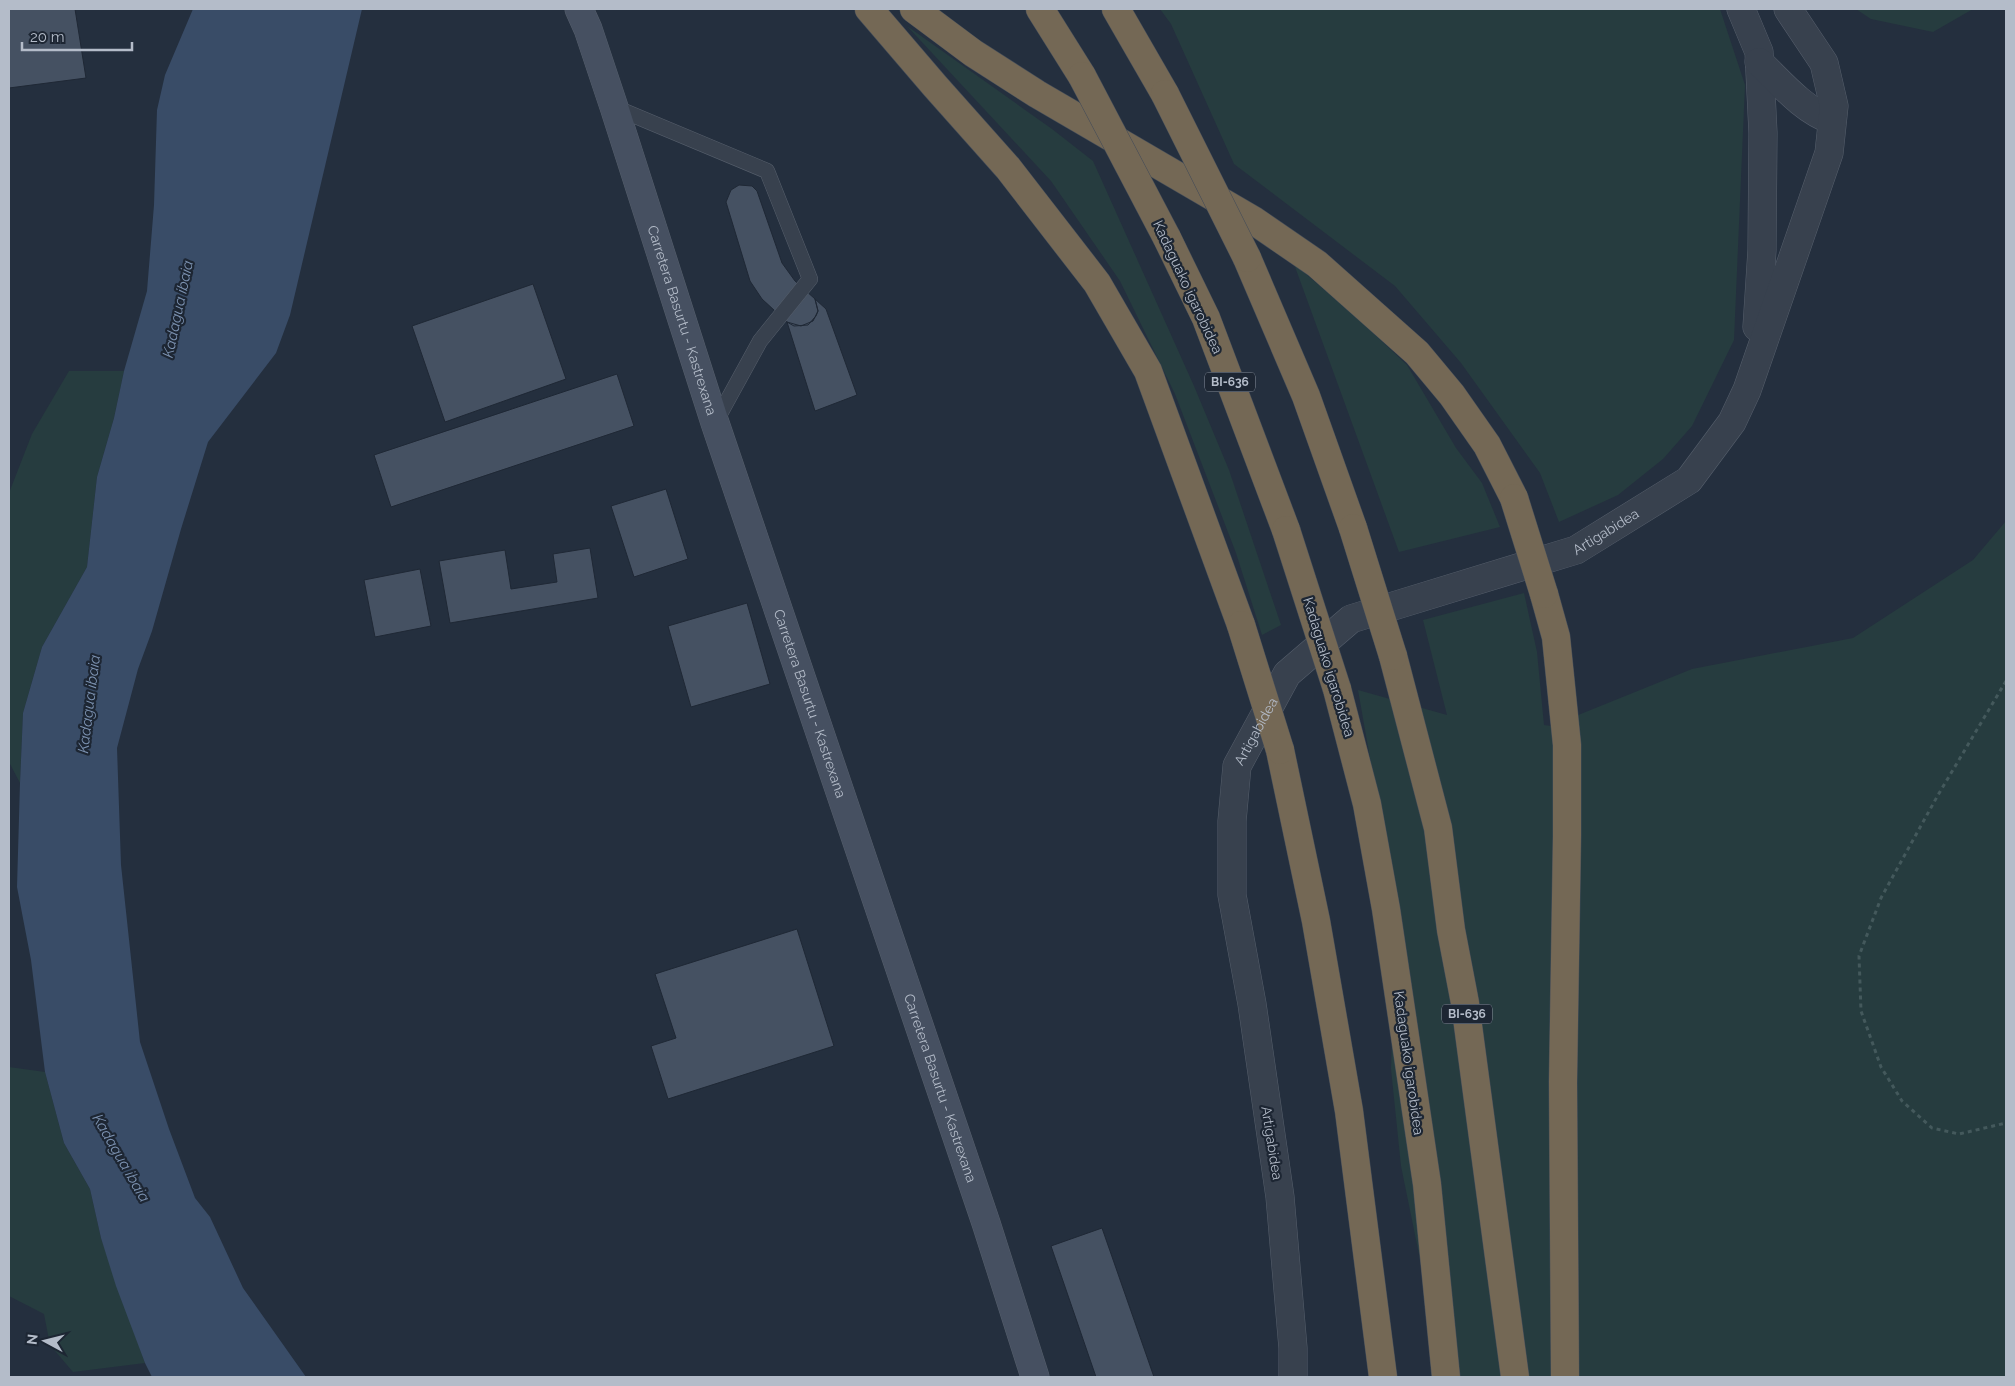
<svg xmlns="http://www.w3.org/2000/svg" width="2015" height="1386" font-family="Raleway,sans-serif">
  <rect width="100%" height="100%" fill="#242f3e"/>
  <!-- green -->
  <path fill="#263c3f" d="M 1160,9 L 1720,9 L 1745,85 L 1734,340 L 1692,426 L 1663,459 L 1618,495 L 1559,522 L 1540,473 L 1461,363 L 1395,286 L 1234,164 L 1171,24 Z
    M 1856,9 L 1973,9 L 1933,32 L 1871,19 Z
    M 907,26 L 1052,129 L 1093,161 L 1194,386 L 1229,470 L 1281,625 L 1262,635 L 1236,553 L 1175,394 L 1120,281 L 1051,181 Z
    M 1294,264 L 1351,312 L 1407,365 L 1456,448 L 1482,483 L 1500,527 L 1399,552 Z
    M 69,371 L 124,371 L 114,418 L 97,477 L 87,567 L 42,647 L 23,713 L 20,783 L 9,762 L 9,493 L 32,434 Z
    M 2006,521 L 2006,1377 L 1444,1377 L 1401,1166 L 1391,1069 L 1396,905 L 1358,690 L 1447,715 L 1423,620 L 1524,593 L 1537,652 L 1544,725 L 1551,726 L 1692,669 L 1853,638 L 1973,560 Z
    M 9,1067 L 45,1072 L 64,1143 L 90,1189 L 101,1238 L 145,1363 L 73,1372 L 50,1345 L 44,1314 L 9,1296 Z"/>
  <!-- water -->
  <path fill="#394c67" d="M 193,9 L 362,9 L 290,315 L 276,353 L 208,442 L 181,529 L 152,631 L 138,669 L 117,748 L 121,865 L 140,1042 L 169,1129 L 195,1198 L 210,1217 L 243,1288 L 306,1377 L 152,1377 L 145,1363 L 116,1286 L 101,1238 L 90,1189 L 64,1143 L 45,1072 L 31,960 L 17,887 L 20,783 L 23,713 L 42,647 L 87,567 L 97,477 L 114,418 L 124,371 L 147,291 L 154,205 L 157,110 L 165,75 Z"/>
  <!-- building -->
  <path fill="#455162" stroke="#1f2835" d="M 9,9 L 75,9 L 86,78 L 9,88 Z
    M 739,185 L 752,186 L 757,191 L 782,263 L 795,281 L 815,299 L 818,311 L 816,316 L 808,325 L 794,326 L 787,322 L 762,299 L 750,281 L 726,202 L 731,190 Z
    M 533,284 L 566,379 L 445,422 L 412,326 Z
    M 815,299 L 826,309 L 857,395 L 815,411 L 787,322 L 801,326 L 813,321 L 818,311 Z
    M 617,374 L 634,426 L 391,507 L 374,455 Z
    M 666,489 L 688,559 L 634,577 L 611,506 Z
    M 590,548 L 598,598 L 450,623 L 439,561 L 505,550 L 511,589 L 557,582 L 553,554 Z
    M 420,569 L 431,626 L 375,637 L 364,580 Z
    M 747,603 L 770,684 L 691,707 L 668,626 Z
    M 797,929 L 834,1046 L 668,1099 L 651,1046 L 676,1038 L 655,974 Z
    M 1102,1228 L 1154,1377 L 1096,1377 L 1051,1246 Z"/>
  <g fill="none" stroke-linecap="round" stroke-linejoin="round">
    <!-- lane casing -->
    <g stroke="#565f6c" stroke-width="16">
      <path id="lane" d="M 614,107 L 767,171 L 810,279 L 760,341 L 715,423"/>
    </g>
    <!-- street casing -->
    <g stroke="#565f6c" stroke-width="29">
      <g id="street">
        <path d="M 1741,9 L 1759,52 L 1763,133 L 1762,250 L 1757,327"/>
        <path d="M 1759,62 C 1780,82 1804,111 1832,120"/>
        <path id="s1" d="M 1293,1377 L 1293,1348 L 1280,1197 L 1252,1004 L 1232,895 L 1232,821 L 1237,766 L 1287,674 L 1351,619 L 1576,550 L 1689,480 L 1732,422 L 1747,390 L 1829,153 L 1834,106 L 1824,63 L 1788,9"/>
      </g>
    </g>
    <!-- secondary casing -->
    <g stroke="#565f6c" stroke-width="29">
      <g id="secondary">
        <path id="s2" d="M 579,9 L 588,29 L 614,107 L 715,423 L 986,1223 L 1035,1377"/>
      </g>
    </g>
    <!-- highway casing -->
    <g stroke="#434c59" stroke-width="29">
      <path id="highway" d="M 869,9 L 935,86 L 1008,168 L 1097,283 L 1148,371 L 1241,625
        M 914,9 L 973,53 L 1037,94 L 1253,220 L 1317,264 L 1417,353 L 1452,395 L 1487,445 L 1514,498
        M 1040,9 L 1082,76
        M 1116,9 L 1165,94
        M 1167,238 L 1206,318 L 1286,530
        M 1247,258 L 1306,396 L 1353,528
        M 1544,594 L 1556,637 L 1567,745 L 1567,836 L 1563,1082 L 1565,1377
        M 1393,656 L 1438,828 L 1451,930 L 1465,1003 L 1515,1377
        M 1337,689 L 1367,804 L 1386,909 L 1427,1184 L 1446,1377
        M 1280,750 L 1316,921 L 1349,1111 L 1383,1377"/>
    </g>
    <!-- path -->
    <path stroke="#44595c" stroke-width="3" stroke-dasharray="4 4" stroke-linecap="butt" d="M 2006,681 L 1938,795 L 1881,898 L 1859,956 L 1861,1011 L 1881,1067 L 1902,1101 L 1932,1128 L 1959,1134 L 2006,1123"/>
    <!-- lane -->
    <use href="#lane" stroke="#38414e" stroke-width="15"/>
    <!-- street -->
    <use href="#street" stroke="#38414e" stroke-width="28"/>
    <!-- secondary -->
    <use href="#secondary" stroke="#465061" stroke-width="28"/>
    <!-- highway -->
    <use href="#highway" stroke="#746855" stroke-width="28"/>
    <!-- highway-bridge casing -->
    <g stroke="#434c59" stroke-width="29" stroke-linecap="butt">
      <path id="highway-bridge" d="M 1082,76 L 1167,238
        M 1165,94 L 1247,258
        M 1514,498 L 1544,594
        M 1353,528 L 1393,656
        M 1286,530 L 1337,689
        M 1241,625 L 1280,750"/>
    </g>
    <!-- highway-bridge -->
    <use href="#highway-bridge" stroke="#746855" stroke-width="28"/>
  </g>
  <g text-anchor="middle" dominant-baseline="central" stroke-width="4.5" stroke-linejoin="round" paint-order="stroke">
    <!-- shield labels -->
    <g fill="#1d2633" stroke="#878f9c" stroke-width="1">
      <rect x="1205" y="372.5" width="50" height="19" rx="4"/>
      <rect x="1442" y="1004.5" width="50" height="19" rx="4"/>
    </g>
    <g font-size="12" font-weight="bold" fill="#b4bcc9">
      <text x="1230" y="382">BI-636</text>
      <text x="1467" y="1014">BI-636</text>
    </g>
    <!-- street labels -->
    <g font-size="14" fill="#b4bcc9" stroke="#1d2633">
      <text transform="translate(1188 287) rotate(65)">Kadaguako igarobidea</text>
      <text stroke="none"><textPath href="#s2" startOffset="328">Carretera Basurtu - Kastrexana</textPath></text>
      <text stroke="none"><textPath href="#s1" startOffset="1075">Artigabidea</textPath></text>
      <text transform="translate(1329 667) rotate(73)">Kadaguako igarobidea</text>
      <text stroke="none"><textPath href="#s2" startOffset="732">Carretera Basurtu - Kastrexana</textPath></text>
      <text stroke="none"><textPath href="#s1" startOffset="655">Artigabidea</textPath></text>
      <text transform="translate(1409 1063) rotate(82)">Kadaguako igarobidea</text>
      <text stroke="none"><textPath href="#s2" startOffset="1138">Carretera Basurtu - Kastrexana</textPath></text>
      <text transform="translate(1272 1143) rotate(81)">Artigabidea</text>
    </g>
    <!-- water labels -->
    <g font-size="15" font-style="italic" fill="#7c92b1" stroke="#1d2633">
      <text transform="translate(178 309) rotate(-78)">Kadagua ibaia</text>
      <text transform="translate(89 704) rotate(-83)">Kadagua ibaia</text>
      <text transform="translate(121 1158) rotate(60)">Kadagua ibaia</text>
    </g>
  </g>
  <!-- border -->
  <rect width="2015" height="1386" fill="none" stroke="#b4bcc9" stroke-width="20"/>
  <!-- north arrow -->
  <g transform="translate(45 1341) rotate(277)" stroke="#1d2633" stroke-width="4" paint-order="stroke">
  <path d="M0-4L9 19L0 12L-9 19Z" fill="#b4bcc9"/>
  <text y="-8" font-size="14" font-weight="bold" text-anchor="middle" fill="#b4bcc9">N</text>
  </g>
  <!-- scale -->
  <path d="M22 42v8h110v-8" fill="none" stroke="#b4bcc9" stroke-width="2.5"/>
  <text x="30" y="42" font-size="15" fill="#b4bcc9" stroke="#1d2633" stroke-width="4" paint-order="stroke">20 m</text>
</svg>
